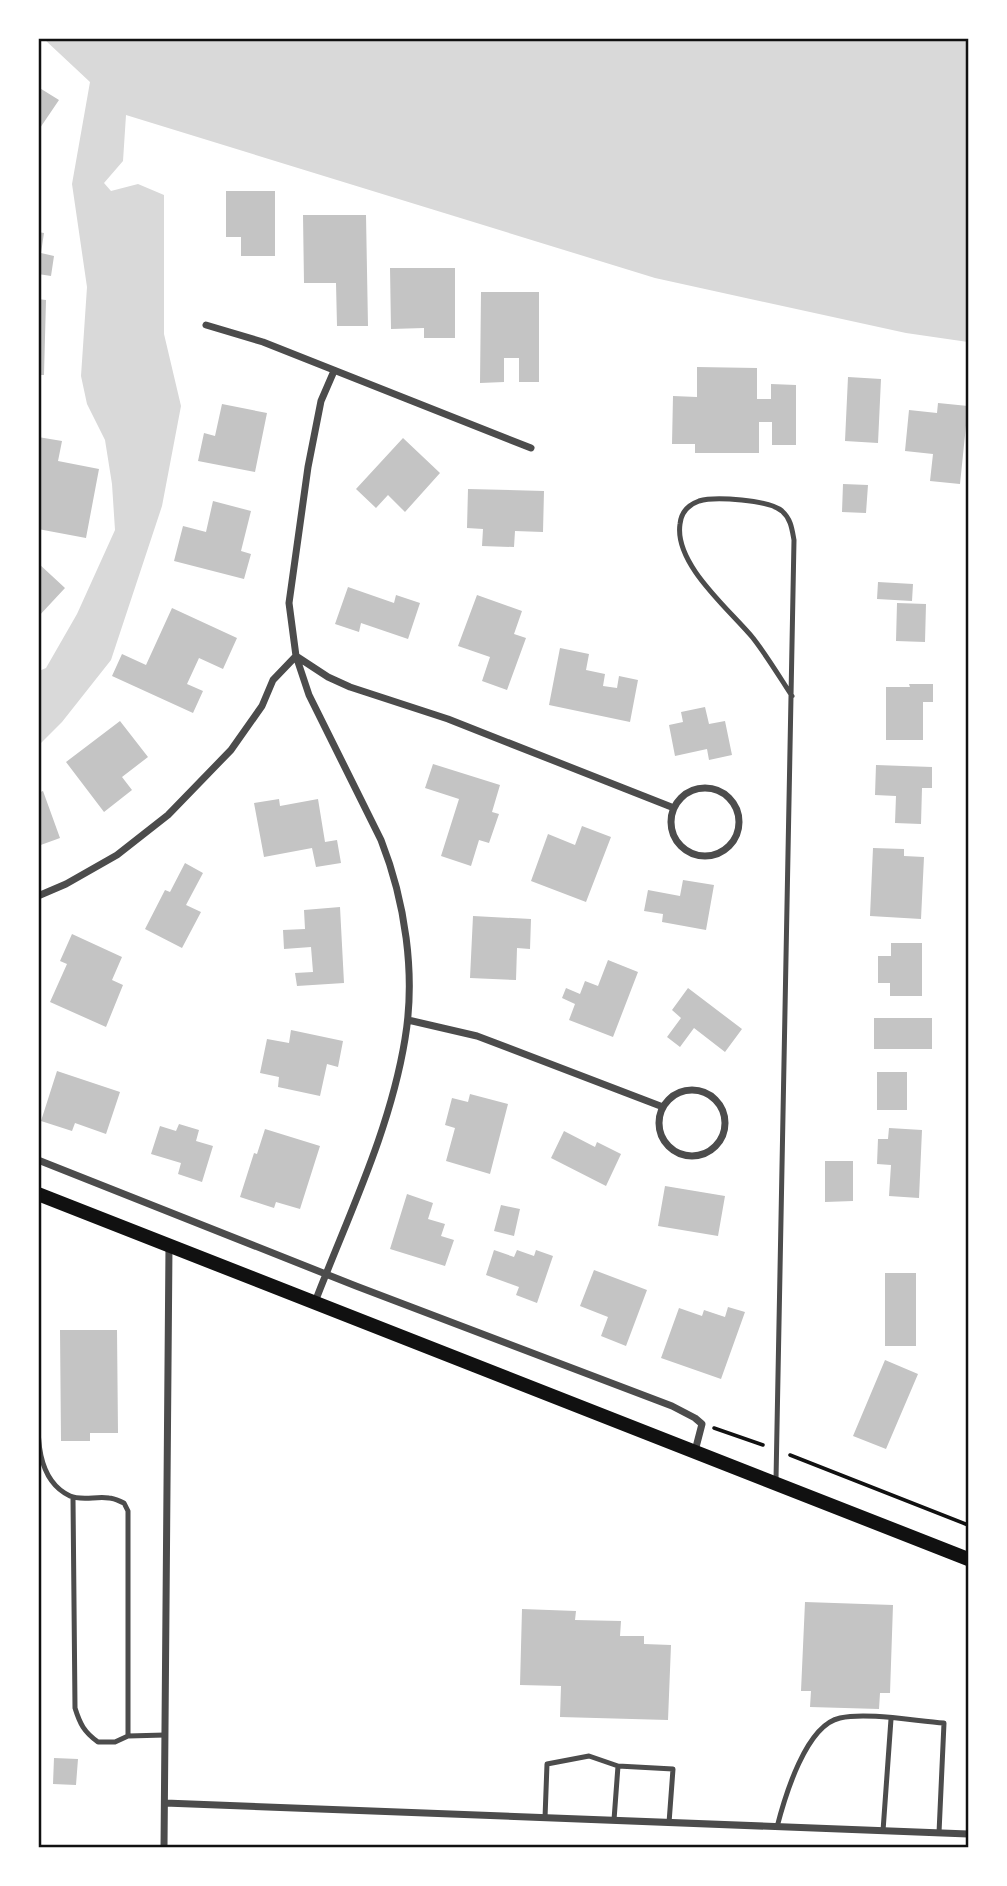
<svg xmlns="http://www.w3.org/2000/svg" width="1007" height="1886" font-family="'Public Sans',sans-serif">
  <rect width="100%" height="100%" fill="#fff"/>
  <!-- water -->
  <path fill="#d9d9d9" d="M 44,39 L 968,39 L 968,342 L 906,333 L 655,278 L 126,115 L 123,161 L 104,183 L 111,191 L 138,184 L 164,195 L 164,334 L 181,406 L 162,506 L 111,660 L 62,722 L 39,745 L 39,671 L 46,668 L 77,614 L 115,530 L 112,484 L 105,440 L 87,404 L 81,376 L 87,287 L 72,184 L 90,82 Z"/>
  <!-- building -->
  <path fill="#c4c4c4" d="M 38,87 L 59,100 L 40,128 L 38,127 Z
    M 226,191 L 275,191 L 275,256 L 241,256 L 241,237 L 226,237 Z
    M 303,215 L 366,215 L 368,326 L 337,326 L 336,283 L 304,283 Z
    M 38,232 L 44,233 L 41,253 L 54,256 L 51,276 L 38,274 Z
    M 390,268 L 455,268 L 455,338 L 424,338 L 424,328 L 391,329 Z
    M 481,292 L 539,292 L 539,382 L 519,382 L 519,358 L 504,358 L 504,382 L 480,383 Z
    M 38,299 L 46,300 L 44,375 L 38,375 Z
    M 697,367 L 757,368 L 757,399 L 771,399 L 771,384 L 796,385 L 796,445 L 772,445 L 772,422 L 759,422 L 759,453 L 695,453 L 695,444 L 672,444 L 673,396 L 697,397 Z
    M 848,377 L 881,379 L 878,443 L 845,441 Z
    M 938,403 L 968,406 L 960,484 L 930,481 L 933,454 L 905,451 L 909,410 L 937,413 Z
    M 222,404 L 267,413 L 255,472 L 198,461 L 204,433 L 215,436 Z
    M 38,437 L 62,441 L 58,461 L 99,469 L 86,538 L 38,529 Z
    M 403,438 L 440,473 L 405,512 L 388,495 L 376,508 L 356,489 Z
    M 843,484 L 868,485 L 866,513 L 842,512 Z
    M 468,489 L 544,491 L 543,532 L 515,531 L 514,547 L 482,546 L 483,529 L 467,528 Z
    M 213,501 L 251,511 L 241,551 L 251,554 L 244,579 L 174,561 L 183,526 L 206,532 Z
    M 38,563 L 65,588 L 38,617 Z
    M 878,582 L 913,584 L 912,601 L 877,599 Z
    M 348,587 L 394,603 L 396,595 L 420,603 L 408,639 L 361,623 L 359,632 L 335,624 Z
    M 477,595 L 522,611 L 514,634 L 526,638 L 507,690 L 482,681 L 490,657 L 458,646 Z
    M 897,603 L 926,604 L 925,642 L 896,641 Z
    M 172,608 L 237,638 L 223,669 L 199,658 L 187,684 L 203,691 L 193,713 L 112,676 L 122,654 L 146,665 Z
    M 560,648 L 589,654 L 586,670 L 605,674 L 603,686 L 617,688 L 619,676 L 638,680 L 630,722 L 549,705 Z
    M 909,684 L 933,684 L 933,702 L 923,702 L 923,740 L 886,740 L 886,687 L 910,687 Z
    M 705,707 L 709,724 L 725,721 L 732,755 L 709,760 L 707,749 L 675,756 L 669,725 L 683,722 L 681,712 Z
    M 120,721 L 148,757 L 122,777 L 132,790 L 104,812 L 66,762 Z
    M 433,764 L 500,785 L 492,812 L 499,814 L 489,843 L 479,840 L 471,866 L 441,856 L 459,799 L 425,788 Z
    M 876,765 L 932,767 L 932,788 L 922,788 L 921,824 L 895,823 L 896,796 L 875,795 Z
    M 43,791 L 60,838 L 38,846 L 38,793 Z
    M 279,799 L 280,806 L 318,799 L 325,842 L 337,840 L 341,863 L 316,867 L 312,848 L 264,857 L 254,803 Z
    M 582,826 L 611,837 L 586,902 L 531,881 L 548,834 L 575,845 Z
    M 873,848 L 904,849 L 904,856 L 924,857 L 921,919 L 870,916 Z
    M 185,863 L 203,873 L 186,905 L 201,912 L 182,948 L 145,929 L 165,890 L 170,892 Z
    M 683,880 L 714,885 L 706,930 L 662,922 L 663,914 L 644,911 L 648,890 L 680,896 Z
    M 340,907 L 344,983 L 297,986 L 295,973 L 313,972 L 311,947 L 284,949 L 283,930 L 305,929 L 304,910 Z
    M 473,916 L 531,919 L 530,949 L 517,948 L 516,980 L 470,978 Z
    M 72,934 L 122,957 L 112,980 L 123,985 L 106,1027 L 50,1002 L 67,964 L 60,961 Z
    M 891,943 L 922,943 L 922,996 L 890,996 L 890,983 L 878,983 L 878,956 L 891,956 Z
    M 608,960 L 638,972 L 613,1037 L 569,1020 L 575,1004 L 562,998 L 566,988 L 580,994 L 585,981 L 598,986 Z
    M 688,988 L 742,1029 L 725,1052 L 694,1028 L 680,1047 L 667,1037 L 681,1018 L 672,1010 Z
    M 874,1018 L 932,1018 L 932,1049 L 874,1049 Z
    M 291,1030 L 343,1041 L 338,1067 L 327,1064 L 320,1096 L 278,1087 L 279,1077 L 260,1073 L 267,1039 L 289,1043 Z
    M 57,1071 L 120,1092 L 106,1134 L 75,1123 L 72,1131 L 41,1121 Z
    M 877,1072 L 907,1072 L 907,1110 L 877,1110 Z
    M 470,1094 L 508,1104 L 490,1174 L 446,1161 L 455,1128 L 445,1125 L 452,1098 L 468,1102 Z
    M 179,1124 L 199,1130 L 196,1141 L 213,1146 L 202,1182 L 178,1174 L 181,1163 L 151,1154 L 160,1126 L 176,1131 Z
    M 889,1128 L 922,1130 L 919,1198 L 889,1196 L 891,1165 L 877,1164 L 878,1139 L 888,1139 Z
    M 265,1129 L 320,1146 L 300,1209 L 276,1202 L 274,1208 L 240,1197 L 254,1153 L 257,1154 Z
    M 564,1131 L 595,1147 L 597,1142 L 621,1154 L 606,1186 L 551,1158 Z
    M 825,1161 L 853,1161 L 853,1201 L 825,1202 Z
    M 665,1186 L 725,1196 L 718,1236 L 658,1226 Z
    M 407,1194 L 433,1203 L 428,1219 L 445,1224 L 441,1236 L 454,1240 L 445,1266 L 390,1249 Z
    M 501,1205 L 520,1209 L 514,1236 L 494,1231 Z
    M 494,1250 L 514,1257 L 517,1250 L 534,1256 L 536,1250 L 553,1256 L 537,1303 L 516,1295 L 519,1287 L 486,1275 Z
    M 594,1270 L 647,1290 L 626,1346 L 601,1336 L 608,1317 L 580,1306 Z
    M 885,1273 L 916,1273 L 916,1346 L 885,1346 Z
    M 728,1307 L 745,1312 L 721,1379 L 661,1358 L 679,1308 L 702,1316 L 704,1310 L 725,1317 Z
    M 60,1330 L 117,1330 L 118,1433 L 90,1433 L 90,1441 L 61,1441 Z
    M 885,1360 L 918,1374 L 886,1449 L 853,1436 Z
    M 805,1602 L 893,1605 L 890,1693 L 880,1693 L 879,1709 L 810,1707 L 811,1691 L 801,1691 Z
    M 522,1609 L 576,1611 L 575,1620 L 621,1621 L 620,1636 L 644,1636 L 644,1644 L 671,1645 L 668,1720 L 560,1717 L 561,1686 L 520,1685 Z
    M 54,1758 L 78,1759 L 76,1785 L 53,1784 Z"/>
  <g fill="none" stroke-linecap="round" stroke-linejoin="round">
    <!-- path -->
    <path stroke="#111" stroke-width="3.5" d="M 714,1428 L 763,1445
      M 790,1455 L 968,1525"/>
    <!-- service -->
    <path stroke="#4c4c4c" stroke-width="5" d="M 38,1379 C 39,1416 29,1477 70,1496 C 81,1501 97,1496 109,1498 C 114,1498 119,1501 124,1503 L 128,1511 L 128,1736
      M 776,1480 L 794,540 C 792,529 791,519 782,511 C 769,500 715,496 699,501 C 688,505 681,513 680,524 C 674,564 729,609 753,638 C 767,656 779,676 792,696
      M 73,1498 L 75,1708 C 80,1724 84,1732 98,1742 L 115,1742 L 128,1736 L 165,1735
      M 545,1818 L 547,1764 L 589,1756 L 618,1766 L 673,1769 L 669,1823
      M 614,1820 L 618,1766
      M 777,1827 C 785,1796 806,1725 840,1718 C 867,1712 915,1721 944,1723 L 939,1833
      M 883,1831 L 891,1719"/>
    <!-- minor -->
    <path stroke="#4c4c4c" stroke-width="7" d="M 206,325 L 263,342 L 531,448
      M671 822a34 34 0 1 1 68 0a34 34 0 1 1-68 0Z
      M 38,896 L 66,884 L 117,855 L 168,815 L 231,750 L 262,706 L 273,680 L 296,656 L 328,677 L 350,687 L 448,719 L 674,808
      M 408,1020 L 477,1036 L 663,1107
      M659 1123a33 33 0 1 1 66 0a33 33 0 1 1-66 0Z
      M 38,1160 L 356,1286 L 672,1406 L 695,1418 L 702,1424 L 695,1451
      M 315,1302 C 348,1216 390,1131 405,1039 C 416,974 405,901 381,840 L 309,695 L 296,656 L 289,603 L 308,467 L 321,401 L 334,371
      M 165,1803 L 968,1834
      M 164,1848 L 169,1246"/>
    <!-- secondary -->
    <path stroke="#111" stroke-width="14" d="M 38,1194 L 968,1559"/>
  </g>
  <!-- border -->
  <rect width="1007" height="1886" fill="none" stroke="#ffffff" stroke-width="80"/>
  <rect x="40" y="40" width="927" height="1806" fill="none" stroke="#111" stroke-width="2.5"/>
</svg>
